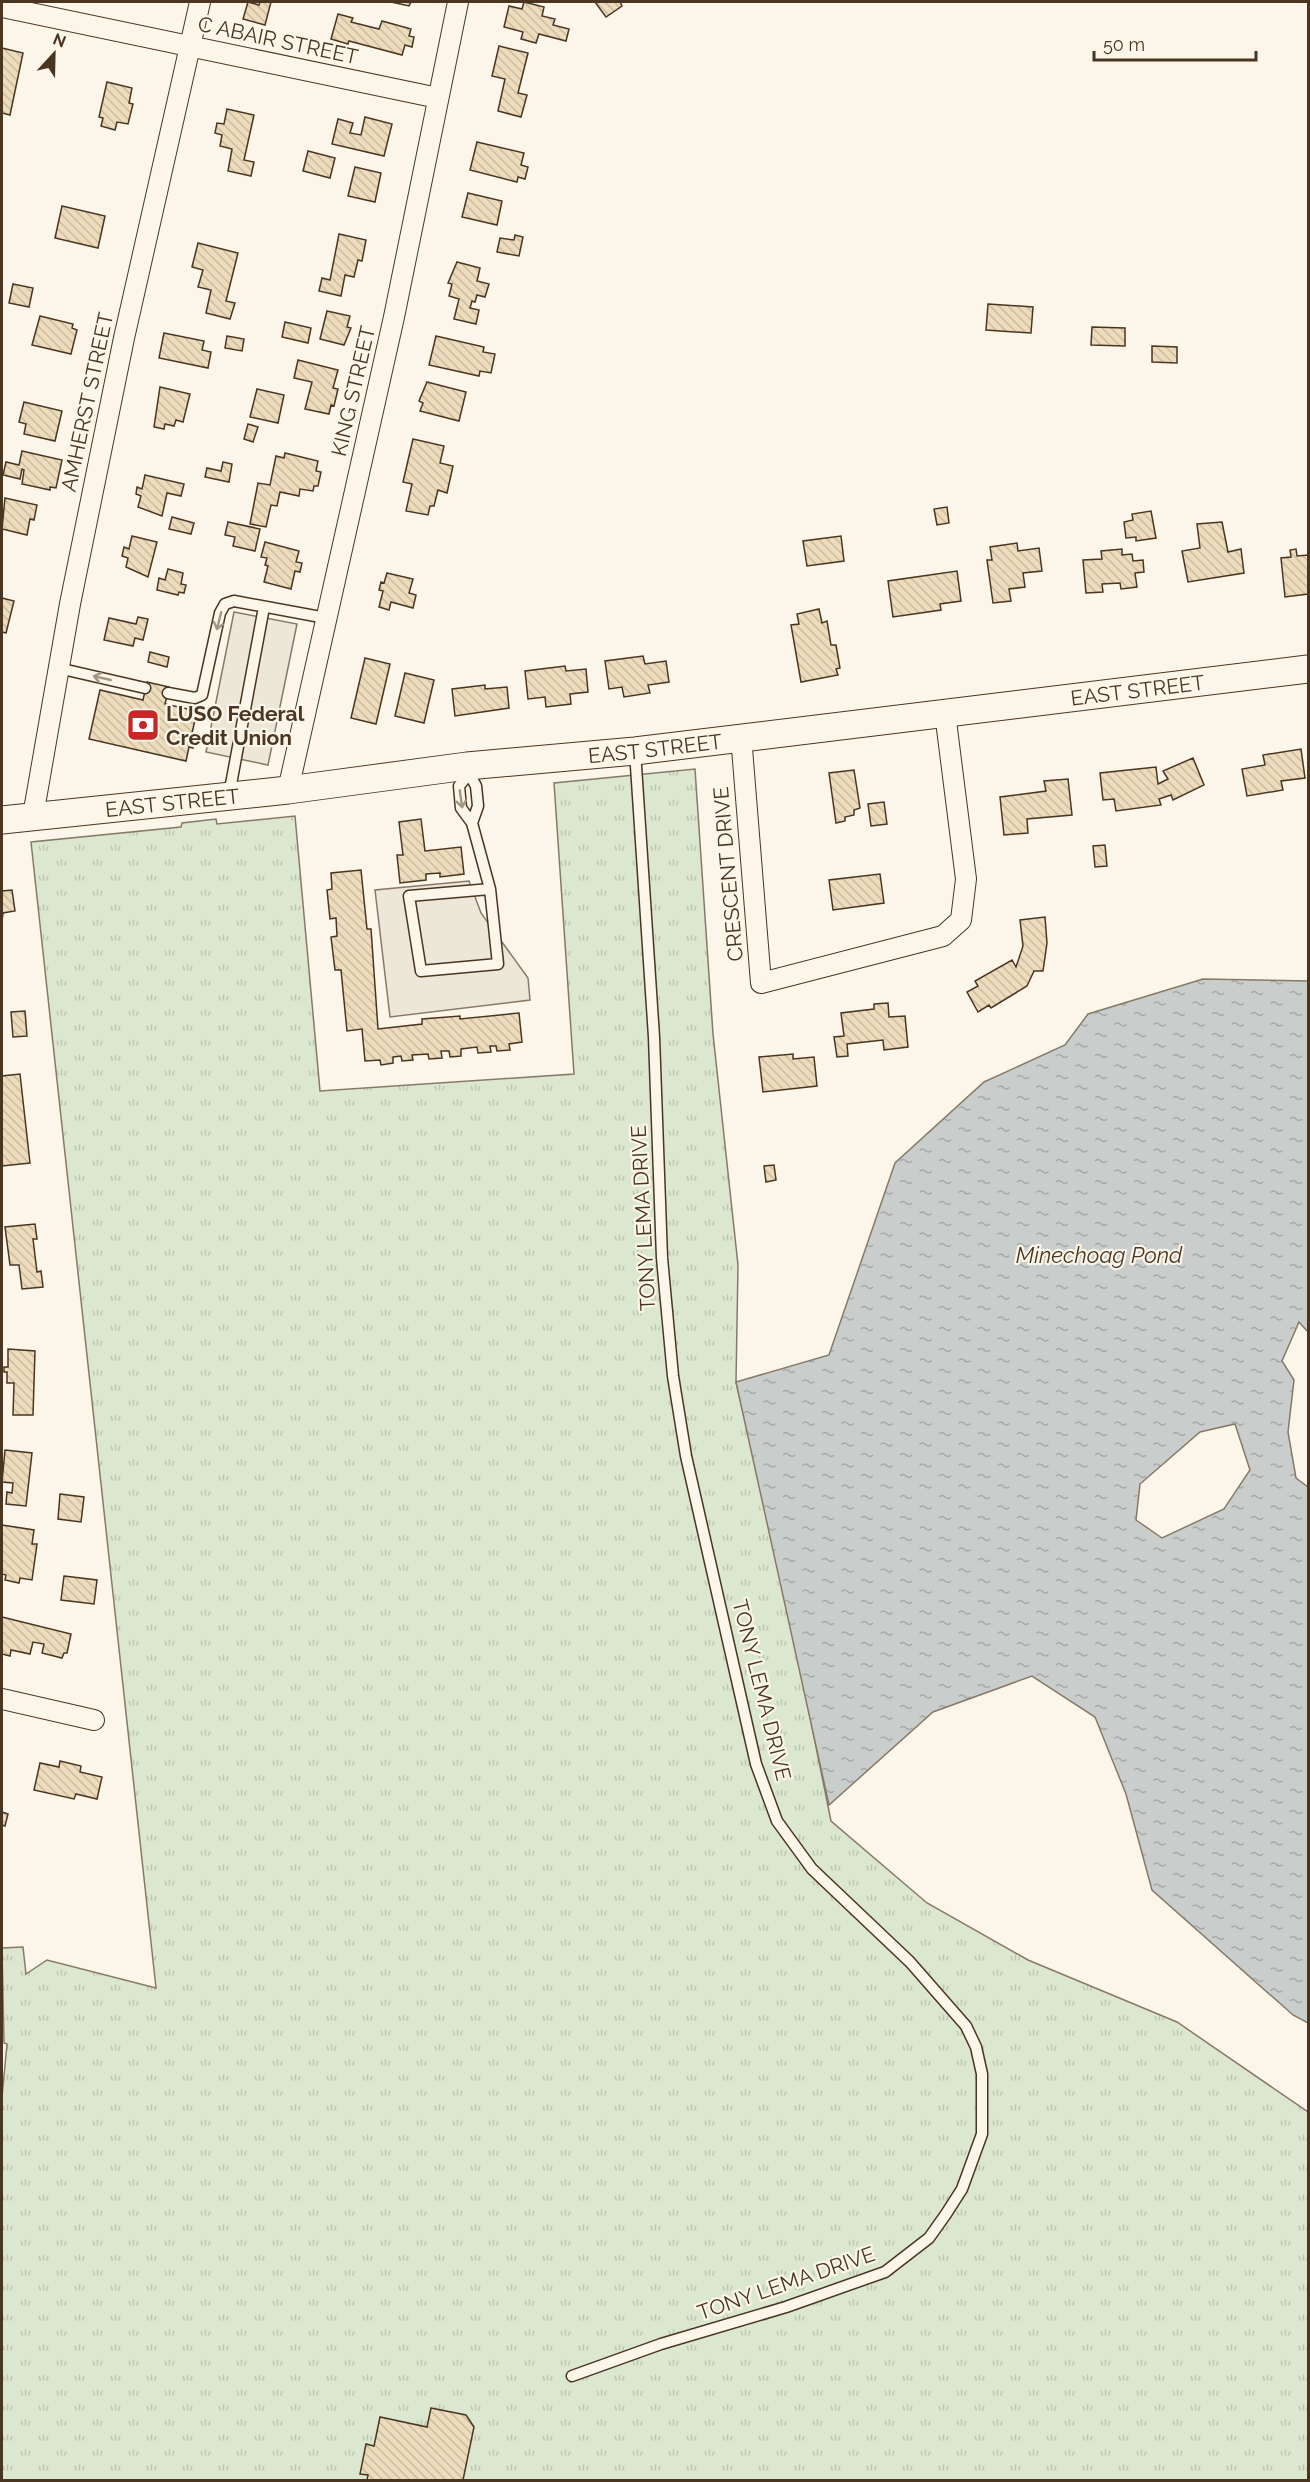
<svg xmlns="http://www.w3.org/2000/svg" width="1310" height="2482" font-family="Raleway,sans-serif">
  <defs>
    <pattern id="grass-tufts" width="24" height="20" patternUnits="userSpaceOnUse" patternTransform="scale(1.5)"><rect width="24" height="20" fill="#dce7d0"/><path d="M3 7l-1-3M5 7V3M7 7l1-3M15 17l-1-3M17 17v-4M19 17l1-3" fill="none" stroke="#bec7b2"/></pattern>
    <pattern id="water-ripples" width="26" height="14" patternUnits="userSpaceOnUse" patternTransform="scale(1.5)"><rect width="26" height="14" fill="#c9cecd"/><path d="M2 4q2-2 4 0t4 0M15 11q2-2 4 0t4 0" fill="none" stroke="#a5a8a6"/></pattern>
    <pattern id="building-back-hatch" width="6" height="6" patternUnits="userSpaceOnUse" patternTransform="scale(1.5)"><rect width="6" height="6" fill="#ecdcbc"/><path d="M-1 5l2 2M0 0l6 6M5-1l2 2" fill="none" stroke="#ccbda1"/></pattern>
  </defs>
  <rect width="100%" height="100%" fill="#fbf6e9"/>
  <!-- grass -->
  <path fill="url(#grass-tufts)" stroke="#887966" stroke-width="1.5" d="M 695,769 L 713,1034 L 738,1265 L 736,1382 L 789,1613 L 831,1821 L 927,1903 L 1028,1960 L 1177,2022 L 1308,2112 L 1308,2480 L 2,2480 L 2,2097 L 7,2044 L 4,2043 L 2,1948 L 23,1947 L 26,1974 L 47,1960 L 156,1988 L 31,842 L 181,827 L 182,823 L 216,819 L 217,824 L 295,816 L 320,1091 L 574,1074 L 554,783 Z"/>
  <!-- parking -->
  <path fill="#ede7d9" stroke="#887966" stroke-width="1.5" d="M 234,612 L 297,624 L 268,765 L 206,752 Z
    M 469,881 L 481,913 L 528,978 L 530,1000 L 390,1017 L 375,890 Z"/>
  <!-- water -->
  <path fill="url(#water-ripples)" stroke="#887966" stroke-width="1.5" fill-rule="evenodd" d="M 1203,979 L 1308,981 L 1308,1332 L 1299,1322 L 1282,1361 L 1294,1380 L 1288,1432 L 1296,1478 L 1308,1487 L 1308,2023 L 1293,2015 L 1152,1890 L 1126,1794 L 1095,1717 L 1032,1676 L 933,1712 L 829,1805 L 736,1382 L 829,1355 L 895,1163 L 984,1082 L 1065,1045 L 1088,1014 ZM 1235,1424 L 1250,1470 L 1224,1509 L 1162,1538 L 1136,1520 L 1140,1484 L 1200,1432 Z"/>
  <!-- building -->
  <path fill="url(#building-back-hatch)" stroke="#4a3520" stroke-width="1.5" d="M 248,2 L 259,5 L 260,2 L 271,2 L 265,25 L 243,19 Z
    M 391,2 L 411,2 L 409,6 Z
    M 524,2 L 544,7 L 542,16 L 555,19 L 553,25 L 569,29 L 566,41 L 539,34 L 536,43 L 521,39 L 523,32 L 504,27 L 509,6 L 522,9 Z
    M 595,2 L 620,2 L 622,6 L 606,17 Z
    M 338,14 L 353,18 L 351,22 L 379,29 L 382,21 L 411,29 L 409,36 L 414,37 L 412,47 L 405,45 L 402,55 L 349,41 L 348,44 L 331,39 Z
    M 499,46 L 528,53 L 518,93 L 527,95 L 521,117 L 498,111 L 505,79 L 492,76 Z
    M 2,48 L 23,53 L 10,115 L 2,113 Z
    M 107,82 L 132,88 L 129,103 L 133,104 L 128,124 L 117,122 L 115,130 L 101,126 L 103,118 L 99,117 Z
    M 227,109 L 254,115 L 244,160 L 254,162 L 251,176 L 228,171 L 232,149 L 220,146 L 222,135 L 215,133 L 217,123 L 224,124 Z
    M 365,117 L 392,124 L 384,156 L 332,144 L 338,119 L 353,123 L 350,133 L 361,135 Z
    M 477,142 L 524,153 L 521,165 L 528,167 L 525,179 L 518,177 L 517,182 L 470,170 Z
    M 308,151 L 335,158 L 330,178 L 303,171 Z
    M 355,167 L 381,173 L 375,202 L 348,196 Z
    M 468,193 L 502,201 L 497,225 L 462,217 Z
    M 62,206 L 105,216 L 98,248 L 55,238 Z
    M 339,234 L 366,240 L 362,261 L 358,260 L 354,277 L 345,275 L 341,296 L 319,291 L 322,278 L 330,280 Z
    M 515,235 L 523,237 L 519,256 L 497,252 L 500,238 L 514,240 Z
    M 198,243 L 238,253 L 226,301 L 235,303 L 230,319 L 206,313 L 211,290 L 198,287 L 203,270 L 192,267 Z
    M 457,262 L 480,268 L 477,281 L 489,284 L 485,297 L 477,295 L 475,302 L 472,301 L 470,308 L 479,310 L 476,324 L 454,319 L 459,299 L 449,296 L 452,284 L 448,283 Z
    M 13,284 L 33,288 L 29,307 L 9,303 Z
    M 988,304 L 1033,307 L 1031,333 L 986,330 Z
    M 327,311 L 350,316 L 347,327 L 351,328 L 344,345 L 320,339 Z
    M 40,316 L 73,324 L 72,328 L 77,330 L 71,354 L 32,345 Z
    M 285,322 L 311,328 L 308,343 L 282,337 Z
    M 1092,327 L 1125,328 L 1125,346 L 1091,345 Z
    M 164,333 L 204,341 L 202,350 L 211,352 L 208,368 L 159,358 Z
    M 227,336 L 244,339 L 242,351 L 225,348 Z
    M 436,336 L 484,347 L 483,352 L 495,354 L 491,373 L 480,371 L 479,376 L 429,365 Z
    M 1152,346 L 1177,347 L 1177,363 L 1152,362 Z
    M 298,360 L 338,370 L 333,388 L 338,389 L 334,406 L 331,405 L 329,414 L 305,409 L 312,382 L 294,378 Z
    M 427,382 L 466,392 L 459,421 L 420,411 L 423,403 L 419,401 Z
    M 160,387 L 190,394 L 183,422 L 176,420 L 174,426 L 165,424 L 164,429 L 154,427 Z
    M 257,389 L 284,395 L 278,423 L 250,417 Z
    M 24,402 L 62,411 L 55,441 L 24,434 L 26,424 L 19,422 Z
    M 248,424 L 258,427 L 253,442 L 244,439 Z
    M 413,439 L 444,446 L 440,463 L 453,466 L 447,493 L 438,490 L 434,506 L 430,506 L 428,515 L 406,511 L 412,484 L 403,482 Z
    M 22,451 L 62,460 L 56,488 L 50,487 L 50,490 L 22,484 L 24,470 L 22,469 L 20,479 L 3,475 L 6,462 L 19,465 Z
    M 285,453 L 318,461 L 316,471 L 321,472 L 318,486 L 314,486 L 313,491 L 300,489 L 299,496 L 280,492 L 277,506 L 271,505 L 266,527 L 250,524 L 258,483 L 270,485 L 276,456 L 284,458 Z
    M 223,462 L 232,464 L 229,482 L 205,477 L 207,468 L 221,471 Z
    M 145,475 L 184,484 L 181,496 L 167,493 L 162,516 L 138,507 L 141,496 L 136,494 L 137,487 L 142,489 Z
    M 5,498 L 37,505 L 34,520 L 30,519 L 27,535 L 2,529 Z
    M 947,507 L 949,523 L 937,525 L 934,509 Z
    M 1151,511 L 1156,538 L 1136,541 L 1136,537 L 1126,538 L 1124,522 L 1133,520 L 1132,514 Z
    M 172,517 L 194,523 L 191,534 L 169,529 Z
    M 228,522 L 260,529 L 255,551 L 233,546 L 235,537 L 225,535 Z
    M 1222,522 L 1228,552 L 1241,549 L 1244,573 L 1188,582 L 1182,551 L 1200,548 L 1197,524 Z
    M 132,536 L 157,542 L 148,577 L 126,567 L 128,558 L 122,556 L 124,547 L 129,549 Z
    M 841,536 L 844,561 L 807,566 L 803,541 Z
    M 265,542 L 299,551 L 296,562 L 302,563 L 300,572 L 295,571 L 291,589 L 264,582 L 268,566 L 265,565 L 267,558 L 261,557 Z
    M 1017,543 L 1018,551 L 1039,548 L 1042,571 L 1023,573 L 1025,587 L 1009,589 L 1011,601 L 993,603 L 987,560 L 992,560 L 990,547 Z
    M 1122,549 L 1122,555 L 1132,554 L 1133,561 L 1143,560 L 1144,572 L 1135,573 L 1137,587 L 1121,589 L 1120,583 L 1102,584 L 1103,592 L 1086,593 L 1083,560 L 1102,559 L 1101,551 Z
    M 1296,549 L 1297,556 L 1308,555 L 1308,594 L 1285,597 L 1281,558 L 1291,557 L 1290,550 Z
    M 168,569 L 183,573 L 181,584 L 186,585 L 184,593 L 179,592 L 178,595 L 157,590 L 159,578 L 165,580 Z
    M 957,571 L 961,601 L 940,604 L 941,610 L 893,617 L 888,581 Z
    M 387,573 L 413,579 L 409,593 L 416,595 L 413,608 L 391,602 L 389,610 L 379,607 L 383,591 L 379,590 L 381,582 L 384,583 Z
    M 2,598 L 14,601 L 6,633 L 2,632 Z
    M 819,609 L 822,623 L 827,621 L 831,645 L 836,645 L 840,668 L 836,669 L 838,675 L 801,682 L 791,625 L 799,624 L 797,614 Z
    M 138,617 L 148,619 L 143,640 L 135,638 L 133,646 L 104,640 L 109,618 L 136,624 Z
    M 150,652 L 169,657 L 167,667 L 148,662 Z
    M 643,656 L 645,664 L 666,661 L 669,682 L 648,685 L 650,693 L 624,697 L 622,687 L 609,689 L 605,661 Z
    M 365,658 L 390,664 L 376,724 L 351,718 Z
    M 565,666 L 566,671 L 586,669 L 588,692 L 570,694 L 571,704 L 546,707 L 545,697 L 528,699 L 525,671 Z
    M 405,673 L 434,680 L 424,723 L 395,716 Z
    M 147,682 L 169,687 L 165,704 L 197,711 L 190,742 L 194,743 L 193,748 L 189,747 L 186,761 L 89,739 L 100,690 L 143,700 Z
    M 485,685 L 485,689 L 507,687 L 509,708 L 455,716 L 452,689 Z
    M 1301,749 L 1305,778 L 1281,781 L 1283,790 L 1247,796 L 1242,769 L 1265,765 L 1263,755 Z
    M 1193,758 L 1204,785 L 1173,800 L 1171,795 L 1159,799 L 1161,805 L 1116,811 L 1114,799 L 1103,800 L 1100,773 L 1156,767 L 1158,784 L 1168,779 L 1163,771 Z
    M 854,770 L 860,808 L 854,810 L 854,815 L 845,817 L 845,821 L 836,823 L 829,773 Z
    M 1068,779 L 1072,815 L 1027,819 L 1028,833 L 1004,835 L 1000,797 L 1046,791 L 1044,781 Z
    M 884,802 L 887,824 L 871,826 L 868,804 Z
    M 421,819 L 425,851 L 461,847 L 464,874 L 440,877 L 440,873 L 426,874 L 426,880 L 400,883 L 397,855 L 403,855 L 399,822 Z
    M 1105,845 L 1107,866 L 1095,867 L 1093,846 Z
    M 361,870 L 367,929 L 371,929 L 378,1029 L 422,1024 L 422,1019 L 460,1016 L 460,1019 L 519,1013 L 522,1042 L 509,1044 L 510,1050 L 497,1051 L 496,1046 L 490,1046 L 491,1052 L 478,1053 L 477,1047 L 461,1049 L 461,1056 L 450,1057 L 449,1051 L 441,1051 L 442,1058 L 429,1059 L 428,1054 L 412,1055 L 413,1060 L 402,1061 L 401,1056 L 393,1057 L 393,1063 L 381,1065 L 380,1060 L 365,1061 L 362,1029 L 347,1031 L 341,970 L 335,970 L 331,937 L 337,936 L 336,918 L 330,919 L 327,890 L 332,889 L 331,873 Z
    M 880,874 L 884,903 L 833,910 L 829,880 Z
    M 12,890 L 15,911 L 3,913 L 2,922 L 2,891 Z
    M 1045,917 L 1047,943 L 1043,971 L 1034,971 L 1027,986 L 991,1008 L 989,1005 L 978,1012 L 967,992 L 978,986 L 975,981 L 1012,960 L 1016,967 L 1023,946 L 1020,920 Z
    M 888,1003 L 889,1017 L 905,1016 L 908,1047 L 884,1050 L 883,1040 L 847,1044 L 848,1056 L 837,1057 L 834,1037 L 844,1036 L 841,1013 L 874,1009 L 874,1004 Z
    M 25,1011 L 27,1036 L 13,1037 L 11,1012 Z
    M 793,1054 L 793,1059 L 814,1057 L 817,1086 L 763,1092 L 759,1057 Z
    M 20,1074 L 30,1163 L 2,1166 L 2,1076 Z
    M 774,1165 L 776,1180 L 766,1182 L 764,1166 Z
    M 35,1224 L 37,1239 L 33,1239 L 37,1272 L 41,1271 L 43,1287 L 22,1289 L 19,1265 L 10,1265 L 5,1227 Z
    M 8,1349 L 35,1351 L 33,1415 L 13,1415 L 14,1383 L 7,1383 L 7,1372 L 4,1372 L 4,1367 L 8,1367 Z
    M 5,1450 L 32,1453 L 26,1506 L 6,1504 L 7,1492 L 12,1493 L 13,1483 L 2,1482 Z
    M 60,1494 L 84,1497 L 81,1522 L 58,1519 Z
    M 2,1525 L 34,1530 L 32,1544 L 37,1544 L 32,1580 L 20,1578 L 19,1583 L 5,1580 L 6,1575 L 2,1574 Z
    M 64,1576 L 97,1580 L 94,1604 L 61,1600 Z
    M 2,1617 L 71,1634 L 67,1653 L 64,1653 L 62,1658 L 42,1653 L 44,1644 L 33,1642 L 30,1654 L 11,1650 L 10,1656 L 2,1654 Z
    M 60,1761 L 81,1766 L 80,1772 L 102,1777 L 97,1799 L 76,1794 L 74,1799 L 34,1790 L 40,1763 L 59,1767 Z
    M 2,1812 L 8,1814 L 5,1826 L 2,1825 Z
    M 431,2408 L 466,2415 L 474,2427 L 463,2480 L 367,2480 L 368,2475 L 360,2474 L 366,2444 L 374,2446 L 380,2417 L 427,2427 Z"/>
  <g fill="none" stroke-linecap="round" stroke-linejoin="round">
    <!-- service casing -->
    <g stroke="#4a3520" stroke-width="13">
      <path id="service" d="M 58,668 L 145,688
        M 168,693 L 195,698 L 202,695 L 220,613 L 225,604 L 234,601 L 326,618
        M 467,770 L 476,786 L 478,806 L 472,823
        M 468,775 L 459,786 L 461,808 L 472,823 L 490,889 L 498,964 L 421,971 L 409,896 L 490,889
        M 229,795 L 264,607
        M 572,2376 L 661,2344 L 786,2307 L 885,2272 L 929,2238 L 946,2214 L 962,2189 L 982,2134 L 982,2074 L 976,2047 L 966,2026 L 910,1962 L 812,1869 L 777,1821 L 756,1764 L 686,1456 L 673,1376 L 662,1258 L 654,1037 L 635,751"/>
    </g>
    <!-- minor casing -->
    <g stroke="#4a3520" stroke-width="22">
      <path id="minor" d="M 2,7 L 438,98
        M 741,736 L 761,983 L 943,936 L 961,920 L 966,879 L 945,713
        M 288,790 L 394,317 L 458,2
        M 33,816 L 70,604 L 124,338 L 200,2
        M 2,1699 L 94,1720"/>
    </g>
    <!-- secondary casing -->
    <g stroke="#4a3520" stroke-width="29">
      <g id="secondary">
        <path id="s1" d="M 2,820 L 288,790 L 467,766 L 635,751 L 1308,669"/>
      </g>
    </g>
    <!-- service -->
    <use href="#service" stroke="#fbf6e9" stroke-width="10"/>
    <!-- minor -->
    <use href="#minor" stroke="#fbf6e9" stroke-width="20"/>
    <!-- secondary -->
    <use href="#secondary" stroke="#fbf6e9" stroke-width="27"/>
  </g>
  <!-- one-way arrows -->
  <defs><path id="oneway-shaft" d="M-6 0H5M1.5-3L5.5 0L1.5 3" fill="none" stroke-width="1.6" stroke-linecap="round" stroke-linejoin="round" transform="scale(1.5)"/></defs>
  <g stroke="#a29684">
    <use href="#oneway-shaft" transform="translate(219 621) rotate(104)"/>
    <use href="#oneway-shaft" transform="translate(102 678) rotate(-167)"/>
    <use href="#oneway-shaft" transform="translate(461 799) rotate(82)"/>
  </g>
  <!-- icons -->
  <defs>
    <g id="bank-square" transform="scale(1.725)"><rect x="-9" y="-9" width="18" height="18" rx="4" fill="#c62828" stroke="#fbf6e9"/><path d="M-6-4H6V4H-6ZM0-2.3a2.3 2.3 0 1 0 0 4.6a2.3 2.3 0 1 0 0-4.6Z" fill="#fff"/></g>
  </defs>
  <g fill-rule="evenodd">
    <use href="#bank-square" x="143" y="725"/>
  </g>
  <g text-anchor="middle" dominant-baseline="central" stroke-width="4.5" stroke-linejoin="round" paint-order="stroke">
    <!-- street labels -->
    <g font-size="21" fill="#4a3520" stroke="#fbf6e9">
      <text transform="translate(278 40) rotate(12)">C ABAIR STREET</text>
      <text transform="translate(353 391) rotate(-77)">KING STREET</text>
      <text transform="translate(87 402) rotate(-78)">AMHERST STREET</text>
      <text stroke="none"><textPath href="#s1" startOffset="1143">EAST STREET</textPath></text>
      <text stroke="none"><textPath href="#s1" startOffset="657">EAST STREET</textPath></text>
      <text stroke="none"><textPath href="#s1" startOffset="171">EAST STREET</textPath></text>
      <text transform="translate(728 874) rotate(-95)">CRESCENT DRIVE</text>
      <text transform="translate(643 1218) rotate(-93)">TONY LEMA DRIVE</text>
      <text transform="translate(762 1690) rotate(76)">TONY LEMA DRIVE</text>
      <text transform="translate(786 2283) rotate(-19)">TONY LEMA DRIVE</text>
    </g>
    <!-- poi labels -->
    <g font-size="21" font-weight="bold" fill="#4a3520" stroke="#fbf6e9" text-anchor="start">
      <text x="166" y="713">LUSO Federal<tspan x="166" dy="24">Credit Union</tspan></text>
    </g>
    <!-- water labels -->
    <g font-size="22" font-style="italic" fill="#4a3520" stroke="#fbf6e9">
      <text x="1099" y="1255">Minechoag Pond</text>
    </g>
  </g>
  <!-- border -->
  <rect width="1310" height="2482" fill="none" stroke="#4a3520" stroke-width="6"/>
  <!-- north arrow -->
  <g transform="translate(54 54) rotate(22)" stroke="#fbf6e9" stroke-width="4.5" paint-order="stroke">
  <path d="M0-4.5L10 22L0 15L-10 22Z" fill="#4a3520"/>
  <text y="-9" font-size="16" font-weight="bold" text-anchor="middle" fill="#4a3520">N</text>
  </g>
  <!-- scale -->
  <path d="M1094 51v9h162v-9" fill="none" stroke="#4a3520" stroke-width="3"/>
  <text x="1103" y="51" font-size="18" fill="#4a3520" stroke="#fbf6e9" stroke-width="4.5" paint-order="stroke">50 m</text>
</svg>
